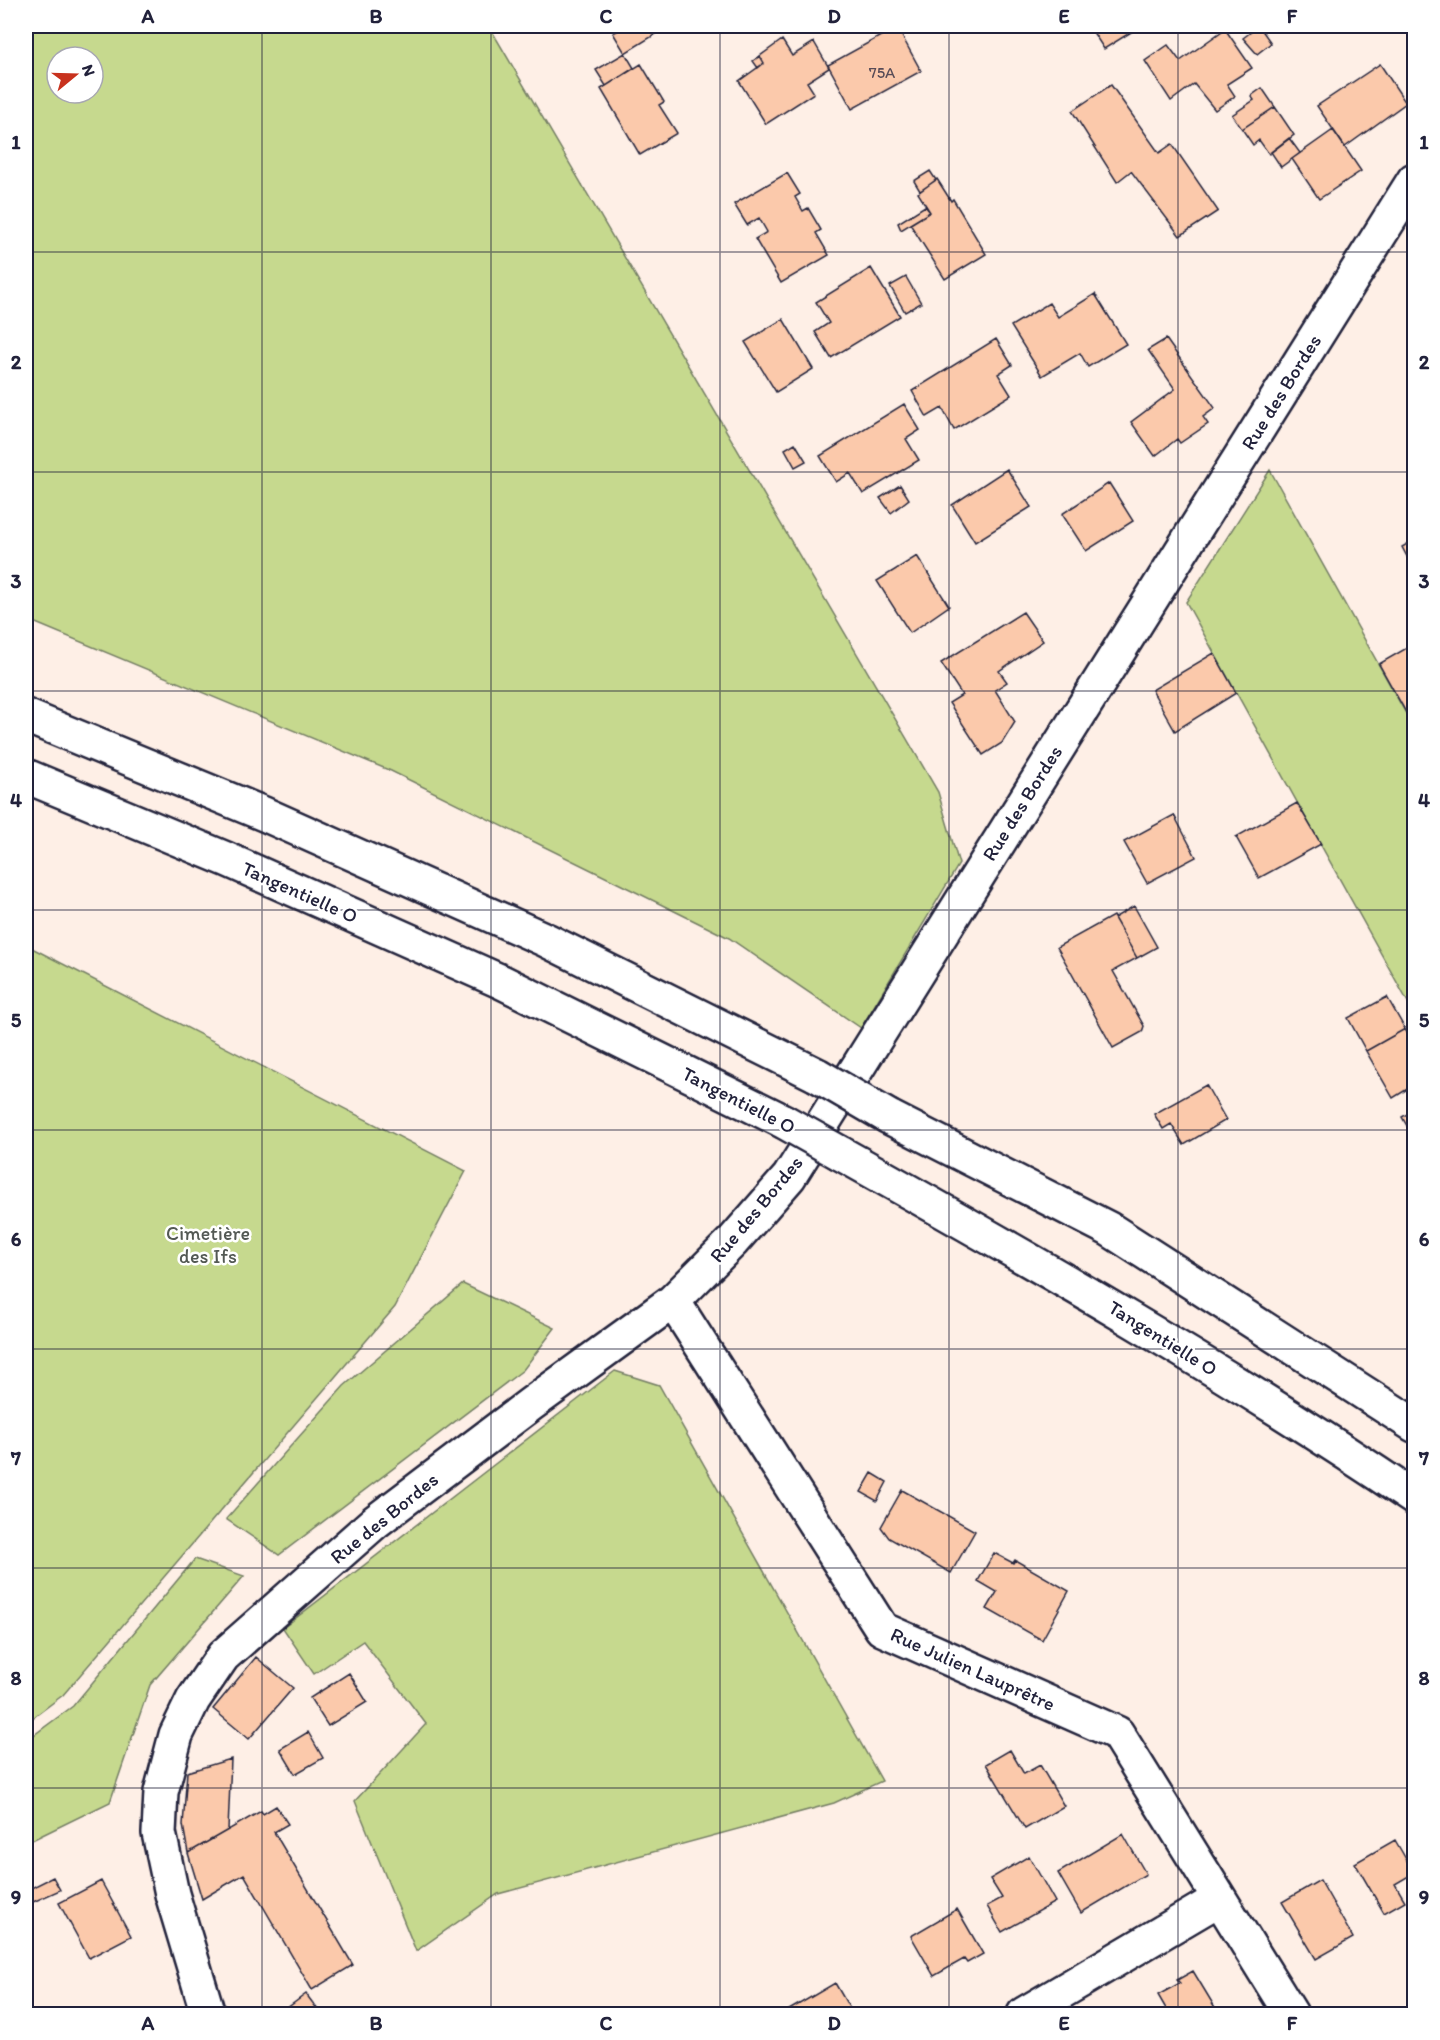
<svg xmlns="http://www.w3.org/2000/svg" width="1440" height="2040" font-family="Itim,sans-serif">
  <rect width="100%" height="100%" fill="#feefe6"/>
  <filter id="ink" filterUnits="userSpaceOnUse"><feTurbulence type="fractalNoise" baseFrequency=".0167" numOctaves="2"/><feDisplacementMap in="SourceGraphic" scale="12" xChannelSelector="R" yChannelSelector="G"/><feConvolveMatrix kernelMatrix="1 2 1 2 8 2 1 2 1" color-interpolation-filters="sRGB"/></filter>
  <g filter="url(#ink)">
    <!-- green -->
    <path fill="#c6d98e" stroke="#747e64" stroke-width="1.5" fill-rule="evenodd" d="M 26,26 L 489,26 L 938,792 L 959,864 L 861,1028 L 729,938 L 391,771 L 26,619 ZM 57,57 L 93,57 L 93,93 L 57,93 Z
      M 1270,470 L 1414,728 L 1414,1013 L 1186,602 Z
      M 26,945 L 466,1171 L 395,1307 L 63,1695 L 26,1723 Z
      M 463,1284 L 555,1328 L 523,1370 L 279,1555 L 226,1519 L 344,1386 Z
      M 615,1371 L 659,1385 L 882,1781 L 834,1803 L 498,1894 L 416,1951 L 355,1801 L 426,1724 L 363,1641 L 314,1674 L 283,1628 Z
      M 195,1559 L 244,1576 L 150,1685 L 110,1802 L 26,1843 L 26,1741 L 73,1706 Z"/>
    <!-- building -->
    <path fill="#fbc9ab" stroke="#22223b" stroke-width="1.5" d="M 616,26 L 669,26 L 625,53 L 613,33 L 619,30 Z
      M 1089,26 L 1141,26 L 1104,49 Z
      M 1259,26 L 1271,43 L 1257,54 L 1243,38 Z
      M 897,27 L 921,71 L 852,109 L 828,65 Z
      M 1225,29 L 1252,68 L 1227,84 L 1235,96 L 1215,110 L 1194,84 L 1171,101 L 1145,61 L 1168,45 L 1180,61 Z
      M 782,40 L 792,56 L 814,42 L 829,68 L 807,82 L 814,93 L 766,124 L 739,81 L 764,63 L 760,56 Z
      M 625,53 L 634,68 L 606,86 L 596,70 Z
      M 760,56 L 764,63 L 758,68 L 753,61 Z
      M 641,64 L 664,102 L 659,105 L 677,133 L 640,155 L 601,89 Z
      M 1380,64 L 1406,103 L 1345,147 L 1317,106 Z
      M 1111,85 L 1159,153 L 1172,144 L 1218,211 L 1180,236 L 1131,171 L 1117,182 L 1072,111 Z
      M 1262,88 L 1275,107 L 1242,129 L 1232,115 L 1254,100 L 1251,96 Z
      M 1275,107 L 1294,135 L 1269,154 L 1259,140 L 1253,145 L 1242,129 Z
      M 1333,130 L 1361,171 L 1319,199 L 1292,159 Z
      M 1289,138 L 1300,153 L 1281,167 L 1271,152 Z
      M 930,171 L 936,180 L 920,191 L 914,181 Z
      M 787,173 L 800,194 L 795,197 L 803,211 L 808,208 L 821,230 L 816,233 L 829,255 L 781,283 L 755,239 L 767,232 L 759,218 L 747,225 L 734,204 Z
      M 937,179 L 951,201 L 953,199 L 986,254 L 945,279 L 910,224 L 930,212 L 918,193 Z
      M 925,206 L 930,212 L 901,230 L 898,223 Z
      M 871,268 L 900,316 L 831,358 L 815,332 L 829,323 L 816,302 Z
      M 906,277 L 921,303 L 905,312 L 890,286 Z
      M 1095,294 L 1126,344 L 1088,367 L 1080,353 L 1042,376 L 1011,326 L 1049,303 L 1058,317 Z
      M 783,319 L 813,369 L 776,392 L 745,342 Z
      M 996,339 L 1012,365 L 998,374 L 1011,395 L 954,430 L 942,408 L 927,417 L 912,391 Z
      M 1166,339 L 1215,408 L 1203,417 L 1208,424 L 1180,443 L 1177,439 L 1155,456 L 1131,422 L 1175,389 L 1148,350 Z
      M 904,404 L 920,430 L 906,439 L 919,460 L 863,494 L 850,473 L 836,482 L 820,456 Z
      M 795,443 L 806,461 L 795,467 L 785,449 Z
      M 1007,469 L 1031,507 L 975,542 L 952,505 Z
      M 1109,483 L 1133,521 L 1086,551 L 1062,514 Z
      M 900,485 L 909,499 L 891,513 L 880,498 Z
      M 1414,540 L 1414,570 L 1402,547 Z
      M 917,556 L 949,606 L 910,633 L 877,581 Z
      M 1023,612 L 1043,641 L 999,671 L 1007,682 L 995,690 L 1015,722 L 1002,743 L 983,755 L 949,703 L 962,695 L 941,663 Z
      M 1412,645 L 1414,722 L 1412,723 L 1379,664 Z
      M 1214,653 L 1236,693 L 1175,731 L 1152,690 Z
      M 1297,803 L 1321,844 L 1259,878 L 1236,837 Z
      M 1174,815 L 1196,857 L 1147,883 L 1124,842 Z
      M 1134,906 L 1157,947 L 1137,958 L 1114,918 Z
      M 1113,916 L 1137,958 L 1113,971 L 1144,1026 L 1142,1032 L 1113,1048 L 1057,947 Z
      M 1387,997 L 1405,1029 L 1366,1051 L 1348,1018 Z
      M 1405,1029 L 1414,1046 L 1414,1085 L 1393,1098 L 1366,1051 Z
      M 1206,1085 L 1226,1120 L 1184,1145 L 1171,1124 L 1163,1129 L 1154,1114 Z
      M 1414,1110 L 1414,1138 L 1402,1117 Z
      M 872,1473 L 887,1482 L 877,1501 L 861,1492 Z
      M 902,1490 L 975,1531 L 951,1573 L 889,1538 L 881,1527 Z
      M 994,1553 L 1013,1563 L 1015,1560 L 1069,1591 L 1042,1640 L 987,1609 L 997,1592 L 978,1581 Z
      M 256,1657 L 293,1688 L 249,1739 L 213,1709 Z
      M 349,1673 L 367,1702 L 328,1726 L 310,1698 Z
      M 308,1732 L 323,1758 L 295,1774 L 280,1749 Z
      M 1010,1750 L 1024,1774 L 1040,1765 L 1064,1806 L 1025,1829 L 986,1764 Z
      M 231,1759 L 228,1830 L 188,1853 L 183,1825 L 187,1772 Z
      M 276,1806 L 288,1824 L 274,1832 L 353,1965 L 312,1990 L 244,1874 L 202,1899 L 188,1853 L 261,1811 L 263,1814 Z
      M 1123,1834 L 1146,1874 L 1081,1913 L 1058,1873 Z
      M 1395,1840 L 1414,1873 L 1395,1884 L 1405,1901 L 1384,1913 L 1355,1863 Z
      M 1029,1856 L 1055,1902 L 1002,1932 L 987,1906 L 1002,1898 L 990,1879 Z
      M 53,1877 L 60,1890 L 33,1902 L 27,1890 Z
      M 1320,1880 L 1353,1938 L 1316,1959 L 1282,1902 Z
      M 101,1881 L 131,1936 L 89,1958 L 59,1903 Z
      M 957,1909 L 983,1954 L 967,1963 L 964,1959 L 934,1976 L 911,1936 Z
      M 1193,1971 L 1219,2014 L 1169,2014 L 1158,1995 L 1180,1983 L 1177,1980 Z
      M 835,1983 L 853,2014 L 792,2014 L 789,2010 Z
      M 306,1994 L 321,2014 L 279,2014 Z"/>
    <g fill="none" stroke-linecap="round" stroke-linejoin="round">
      <!-- minor casing -->
      <g stroke="#22223b" stroke-width="38">
        <path id="minor" d="M 673,1301 L 882,1629 L 1117,1733 L 1291,2014
          M 208,2014 L 172,1894 L 159,1833 L 161,1792 L 176,1735 L 193,1700 L 223,1656 L 375,1522 L 531,1404 L 673,1301 L 733,1241 L 789,1177 L 1414,180
          M 1024,2014 L 1219,1899"/>
      </g>
      <!-- major casing -->
      <g stroke="#22223b" stroke-width="38">
        <path id="major" d="M 26,716 L 264,814 L 546,940 L 817,1075
          M 26,776 L 226,859 L 502,982 L 783,1121
          M 889,1117 L 1109,1229 L 1414,1425
          M 840,1153 C 1035,1262 1229,1373 1414,1498"/>
      </g>
      <!-- minor -->
      <use href="#minor" stroke="#fff" stroke-width="33"/>
      <!-- major -->
      <use href="#major" stroke="#fff" stroke-width="33"/>
      <!-- major-bridge casing -->
      <g stroke="#22223b" stroke-width="38" stroke-linecap="butt">
        <path id="major-bridge" d="M 817,1075 L 889,1117
          M 783,1121 L 840,1153"/>
      </g>
      <!-- major-bridge -->
      <use href="#major-bridge" stroke="#fff" stroke-width="33"/>
    </g>
  </g>
  <!-- grid -->
  <path fill="none" stroke="#22223b" stroke-width="1.5" stroke-opacity="0.55" d="M 262,26 L 262,2014M 491,26 L 491,2014M 720,26 L 720,2014M 949,26 L 949,2014M 1178,26 L 1178,2014M 26,252 L 1414,252M 26,472 L 1414,472M 26,691 L 1414,691M 26,910 L 1414,910M 26,1130 L 1414,1130M 26,1349 L 1414,1349M 26,1568 L 1414,1568M 26,1788 L 1414,1788"/>
  <g text-anchor="middle" dominant-baseline="central" stroke-width="5" stroke-linejoin="round" paint-order="stroke">
    <!-- number labels -->
    <g font-size="16" fill="#584c57">
      <text x="882" y="72">75A</text>
    </g>
    <!-- street labels -->
    <g font-size="20" fill="#22223b" stroke="#fff">
      <text transform="translate(1281 392) rotate(-58)">Rue des Bordes</text>
      <text transform="translate(1022 803) rotate(-58)">Rue des Bordes</text>
      <text transform="translate(300 892) rotate(24)">Tangentielle O</text>
      <text transform="translate(739 1100) rotate(27)">Tangentielle O</text>
      <text transform="translate(756 1209) rotate(-50)">Rue des Bordes</text>
      <text transform="translate(1163 1338) rotate(32)">Tangentielle O</text>
      <text transform="translate(384 1518) rotate(-39)">Rue des Bordes</text>
      <text transform="translate(973 1669) rotate(24)">Rue Julien Lauprêtre</text>
    </g>
    <!-- park labels -->
    <g font-size="20" fill="#535954" stroke="#fff">
      <text x="208" y="1233">Cimetière<tspan x="208" dy="23">des Ifs</tspan></text>
    </g>
  </g>
  <!-- margin -->
  <rect width="1440" height="2040" fill="none" stroke="#fff" stroke-width="66"/>
  <!-- north arrow -->
  <g transform="translate(75 75) rotate(71)"><circle r="28" fill="#ffffff" stroke="#a7a7b1" stroke-width="1.5"/>
  <path d="M0-4.5L10 22L0 15L-10 22Z" fill="#c8321e"/>
  <text y="-9" font-size="16" font-weight="bold" text-anchor="middle" fill="#22223b">N</text>
  </g>
  <rect x="33" y="33" width="1374" height="1974" fill="none" stroke="#22223b" stroke-width="2"/>
  <g font-size="20" text-anchor="middle" font-weight="bold" fill="#22223b">
    <text x="148" y="23">A</text>
    <text x="376" y="23">B</text>
    <text x="606" y="23">C</text>
    <text x="834" y="23">D</text>
    <text x="1064" y="23">E</text>
    <text x="1292" y="23">F</text>
    <text x="16" y="149">1</text>
    <text x="1424" y="149">1</text>
    <text x="16" y="369">2</text>
    <text x="1424" y="369">2</text>
    <text x="16" y="588">3</text>
    <text x="1424" y="588">3</text>
    <text x="16" y="807">4</text>
    <text x="1424" y="807">4</text>
    <text x="16" y="1027">5</text>
    <text x="1424" y="1027">5</text>
    <text x="16" y="1246">6</text>
    <text x="1424" y="1246">6</text>
    <text x="16" y="1465">7</text>
    <text x="1424" y="1465">7</text>
    <text x="16" y="1685">8</text>
    <text x="1424" y="1685">8</text>
    <text x="16" y="1904">9</text>
    <text x="1424" y="1904">9</text>
    <text x="148" y="2030">A</text>
    <text x="376" y="2030">B</text>
    <text x="606" y="2030">C</text>
    <text x="834" y="2030">D</text>
    <text x="1064" y="2030">E</text>
    <text x="1292" y="2030">F</text>
  </g>
</svg>
